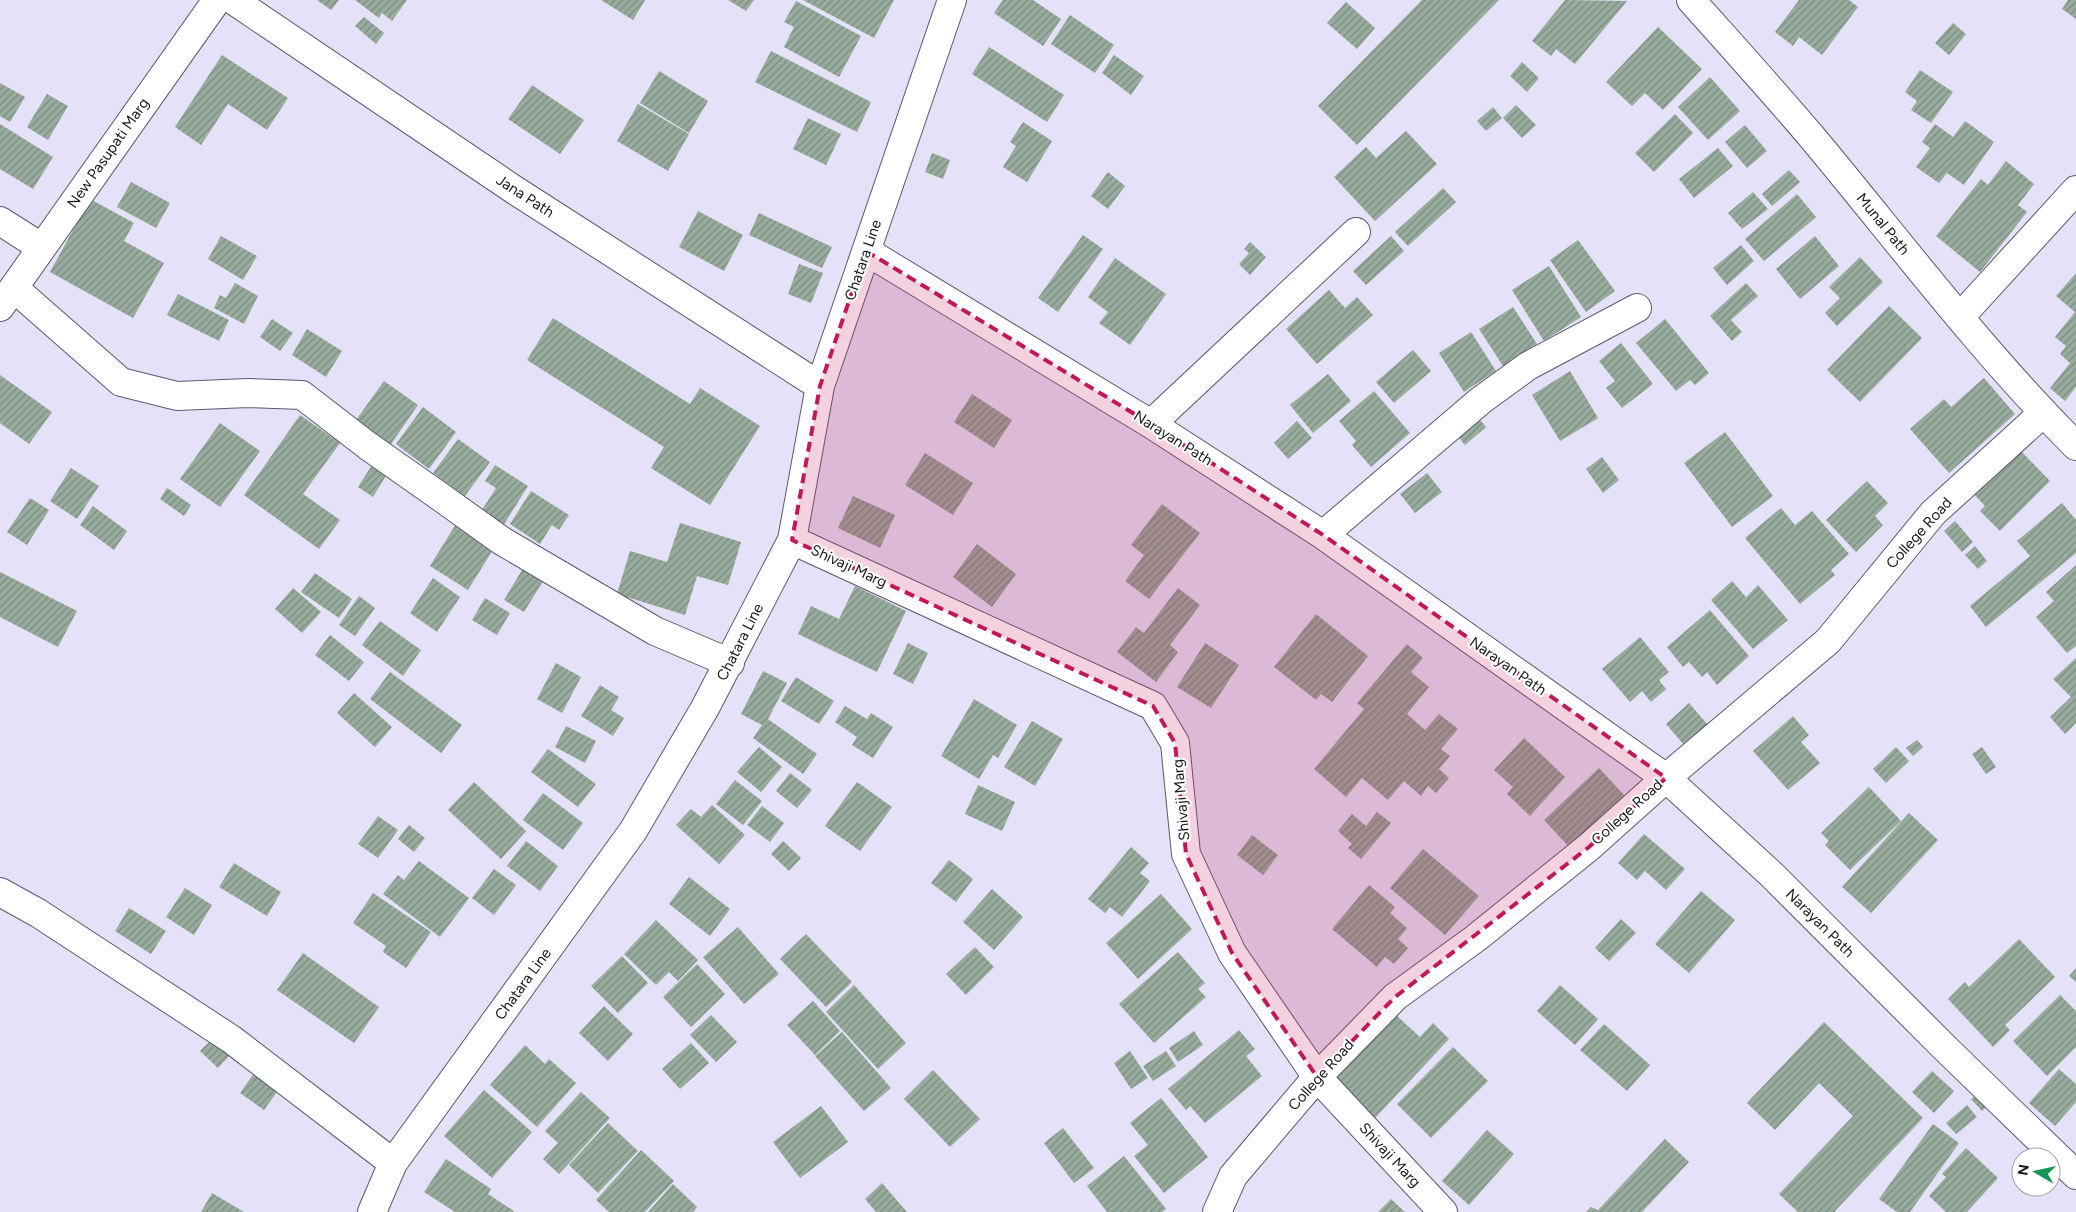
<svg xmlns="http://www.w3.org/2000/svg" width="2076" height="1212" font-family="Figtree,sans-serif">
  <defs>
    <pattern id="building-hatch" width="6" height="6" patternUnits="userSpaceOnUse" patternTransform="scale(1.25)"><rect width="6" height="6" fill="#98ac9d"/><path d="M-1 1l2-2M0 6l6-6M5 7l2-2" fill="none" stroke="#7b8b7f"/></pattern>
  </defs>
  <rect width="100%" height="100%" fill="#e4e1f8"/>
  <!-- building -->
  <path fill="url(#building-hatch)" d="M 317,0 L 339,0 L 331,10 Z
    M 355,0 L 407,0 L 392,21 L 382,13 L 379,18 Z
    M 601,0 L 645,0 L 633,20 Z
    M 728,0 L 754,0 L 746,11 Z
    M 803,0 L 894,0 L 874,38 Z
    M 1003,0 L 1033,0 L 1061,19 L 1043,46 L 994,13 Z
    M 1422,0 L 1499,0 L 1357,145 L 1318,106 Z
    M 1565,0 L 1627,1 L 1575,64 L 1556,49 L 1551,56 L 1532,41 Z
    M 1799,0 L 1849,0 L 1858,7 L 1822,55 L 1799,37 L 1793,46 L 1775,32 Z
    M 2068,0 L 2076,0 L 2076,19 L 2062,9 Z
    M 796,1 L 861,36 L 839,77 L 784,47 L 794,27 L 784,22 Z
    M 1346,2 L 1375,28 L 1357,49 L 1327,23 Z
    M 1070,15 L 1114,45 L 1095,73 L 1051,44 Z
    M 364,17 L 384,33 L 376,44 L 355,26 Z
    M 1953,23 L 1966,34 L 1949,55 L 1935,43 Z
    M 1658,27 L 1702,69 L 1663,110 L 1645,93 L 1632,106 L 1606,82 Z
    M 989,47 L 1064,95 L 1047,122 L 972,74 Z
    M 771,51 L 871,102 L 857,132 L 755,82 Z
    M 222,55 L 288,98 L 267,130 L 228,104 L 201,145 L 175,127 Z
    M 1114,55 L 1144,76 L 1131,95 L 1102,73 Z
    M 1522,62 L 1539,78 L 1527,92 L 1510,76 Z
    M 1920,70 L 1953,92 L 1931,123 L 1911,110 L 1917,101 L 1905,92 Z
    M 659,71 L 708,101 L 689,133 L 640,103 Z
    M 1710,77 L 1740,111 L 1708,140 L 1678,107 Z
    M 0,83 L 25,97 L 10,122 L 0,116 Z
    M 532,85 L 584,120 L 560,154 L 508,119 Z
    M 47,94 L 68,106 L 48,140 L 27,127 Z
    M 638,104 L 689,134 L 668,171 L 617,141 Z
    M 1516,105 L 1536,125 L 1522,138 L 1503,118 Z
    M 1493,107 L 1502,118 L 1486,131 L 1477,121 Z
    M 1675,114 L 1693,133 L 1654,172 L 1635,153 Z
    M 808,118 L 841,134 L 826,165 L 793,149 Z
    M 1965,121 L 1994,142 L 1964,185 L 1947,173 L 1939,183 L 1916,167 L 1930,148 L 1922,142 L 1935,124 L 1953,137 Z
    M 1023,122 L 1052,141 L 1027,182 L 1003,167 L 1016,146 L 1010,142 Z
    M 0,124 L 53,157 L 33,189 L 0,169 Z
    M 1745,125 L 1767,151 L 1747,168 L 1725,142 Z
    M 1406,131 L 1437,164 L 1375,221 L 1334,177 L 1366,147 L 1376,158 Z
    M 1718,148 L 1733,166 L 1694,198 L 1679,179 Z
    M 932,153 L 950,160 L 943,179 L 925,172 Z
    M 2006,161 L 2034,184 L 2018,205 L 2027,212 L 1980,272 L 1936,236 L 1981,179 L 1988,185 Z
    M 1789,170 L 1800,182 L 1772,206 L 1762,194 Z
    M 1108,172 L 1125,186 L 1108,209 L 1091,196 Z
    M 131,182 L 170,203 L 156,228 L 117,207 Z
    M 1443,188 L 1456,202 L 1408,246 L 1395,232 Z
    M 1753,192 L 1768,209 L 1742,229 L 1728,213 Z
    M 1797,194 L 1816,217 L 1764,261 L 1745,239 Z
    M 90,199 L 134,223 L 124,241 L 164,263 L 133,318 L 50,272 Z
    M 698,211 L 743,235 L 724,271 L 679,247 Z
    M 759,213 L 832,247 L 822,268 L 749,235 Z
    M 1083,235 L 1103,249 L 1058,312 L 1038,298 Z
    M 221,236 L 257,256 L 243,280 L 208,259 Z
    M 1391,236 L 1404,251 L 1366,285 L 1353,271 Z
    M 1815,236 L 1839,266 L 1800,299 L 1776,269 Z
    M 1578,240 L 1615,291 L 1586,312 L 1550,260 Z
    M 1250,242 L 1266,257 L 1250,275 L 1239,264 L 1249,253 L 1244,249 Z
    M 1741,245 L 1754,261 L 1727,285 L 1713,268 Z
    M 1860,257 L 1883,282 L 1837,326 L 1825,313 L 1840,298 L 1829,287 Z
    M 1115,258 L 1166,294 L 1130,345 L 1099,323 L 1108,312 L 1088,297 Z
    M 799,264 L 823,273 L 811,303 L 788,294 Z
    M 1549,266 L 1581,317 L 1544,341 L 1512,290 Z
    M 2076,273 L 2076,387 L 2065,401 L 2050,388 L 2070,363 L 2060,354 L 2066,346 L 2055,337 L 2075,312 L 2056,296 Z
    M 235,283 L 258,296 L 244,324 L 214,308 L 220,295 L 226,298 Z
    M 1746,283 L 1758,296 L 1731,320 L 1742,332 L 1732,341 L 1710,316 Z
    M 1329,290 L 1345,308 L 1357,297 L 1373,315 L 1317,364 L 1286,329 Z
    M 178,294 L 229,320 L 219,341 L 167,315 Z
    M 1889,306 L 1922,338 L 1860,402 L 1827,370 Z
    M 1513,307 L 1537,344 L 1503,366 L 1479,329 Z
    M 553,318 L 690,404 L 700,388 L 760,426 L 710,505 L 651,468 L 664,447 L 527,360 Z
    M 272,319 L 293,333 L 280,351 L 260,337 Z
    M 1665,319 L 1709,373 L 1695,385 L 1690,380 L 1676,391 L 1636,343 Z
    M 307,329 L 342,351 L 326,377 L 292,355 Z
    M 1471,332 L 1496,371 L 1464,392 L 1439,353 Z
    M 1621,343 L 1653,384 L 1622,408 L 1606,388 L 1615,381 L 1599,361 Z
    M 1413,350 L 1431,371 L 1394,403 L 1376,382 Z
    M 1570,371 L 1598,418 L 1560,441 L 1532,395 Z
    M 1328,374 L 1351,401 L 1313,433 L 1290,405 Z
    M 0,375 L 52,412 L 29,444 L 0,423 Z
    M 1984,378 L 2015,414 L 1949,473 L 1910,429 L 1944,399 L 1951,407 Z
    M 384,381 L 418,405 L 391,444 L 356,420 Z
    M 1374,391 L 1410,433 L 1371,467 L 1352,445 L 1356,441 L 1339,421 Z
    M 972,394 L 1012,420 L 994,448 L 954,422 Z
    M 423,407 L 456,432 L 429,469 L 396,444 Z
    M 300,415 L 340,443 L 303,494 L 340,520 L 319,549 L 244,495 Z
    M 1476,415 L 1486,427 L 1465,445 L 1455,433 Z
    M 1297,421 L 1312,438 L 1288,459 L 1274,443 Z
    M 220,423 L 260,451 L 220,507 L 180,479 Z
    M 1725,432 L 1773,496 L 1732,527 L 1684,463 Z
    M 458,439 L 490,462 L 465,496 L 433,473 Z
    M 2016,446 L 2050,481 L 2000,531 L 1980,511 L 1985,506 L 1971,491 Z
    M 925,453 L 973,483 L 953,515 L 905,485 Z
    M 1602,457 L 1619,480 L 1603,493 L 1586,469 Z
    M 372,465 L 387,474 L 373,497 L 358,487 Z
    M 495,465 L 528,486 L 503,526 L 480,513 L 496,488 L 485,481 Z
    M 71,468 L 99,486 L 77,519 L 50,501 Z
    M 1427,473 L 1442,492 L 1415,513 L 1400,494 Z
    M 1867,481 L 1888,503 L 1875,516 L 1883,525 L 1856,552 L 1826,520 Z
    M 167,488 L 191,505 L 184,516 L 160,499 Z
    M 531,491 L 569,515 L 559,530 L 552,525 L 540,544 L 510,524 Z
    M 853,496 L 895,515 L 880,548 L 838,528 Z
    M 30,498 L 49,510 L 27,545 L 7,532 Z
    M 2062,503 L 2076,520 L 2076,553 L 1986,627 L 1970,606 L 2030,556 L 2017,541 Z
    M 1162,504 L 1200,533 L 1149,599 L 1125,581 L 1144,555 L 1131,545 Z
    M 93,506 L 127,531 L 114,550 L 80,525 Z
    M 1781,508 L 1795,525 L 1812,511 L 1849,554 L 1831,570 L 1835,575 L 1800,604 L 1745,538 Z
    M 1955,521 L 1973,542 L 1962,552 L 1944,531 Z
    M 680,523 L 741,542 L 728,585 L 697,576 L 685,615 L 617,594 L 630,551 L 667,562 Z
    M 456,524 L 494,548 L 468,590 L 430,566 Z
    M 977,544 L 1016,574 L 992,607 L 953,577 Z
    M 1975,546 L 1987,561 L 1978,569 L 1965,555 Z
    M 525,565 L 545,578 L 524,612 L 504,600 Z
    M 2076,565 L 2076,646 L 2067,653 L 2036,617 L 2054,601 L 2046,592 Z
    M 0,572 L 77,611 L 58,647 L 0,617 Z
    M 315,573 L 352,599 L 339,618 L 301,592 Z
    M 433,578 L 460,597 L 437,632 L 410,613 Z
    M 1732,581 L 1746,597 L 1758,585 L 1788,620 L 1753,649 L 1711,600 Z
    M 855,586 L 906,611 L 877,672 L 798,634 L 811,606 L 839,619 Z
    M 293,588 L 321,612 L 302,633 L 275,609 Z
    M 1178,588 L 1200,605 L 1170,645 L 1178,652 L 1156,682 L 1117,652 L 1136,627 L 1144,633 Z
    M 359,596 L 375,608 L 355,636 L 339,625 Z
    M 485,598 L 510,613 L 497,635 L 472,620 Z
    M 1710,610 L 1749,656 L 1717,685 L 1707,672 L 1702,677 L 1689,662 L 1683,667 L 1667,647 Z
    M 1316,614 L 1368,656 L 1332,702 L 1321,694 L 1316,700 L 1274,667 Z
    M 380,621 L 421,650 L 403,676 L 362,645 Z
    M 330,635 L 364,662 L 349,681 L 315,655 Z
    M 1640,637 L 1669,672 L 1659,680 L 1666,689 L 1651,702 L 1642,691 L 1630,702 L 1602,669 Z
    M 908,643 L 928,653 L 913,684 L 893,674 Z
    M 1205,643 L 1239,665 L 1211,708 L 1177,687 Z
    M 1407,644 L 1423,658 L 1411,672 L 1429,687 L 1407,714 L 1425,730 L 1439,714 L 1458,729 L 1441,749 L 1450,756 L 1439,769 L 1449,778 L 1436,793 L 1428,786 L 1421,796 L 1404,781 L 1388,800 L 1362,778 L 1346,797 L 1314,769 L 1364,709 L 1357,703 Z
    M 2076,658 L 2076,723 L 2065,734 L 2050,717 L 2071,697 L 2053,679 Z
    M 556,663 L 581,677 L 562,713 L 537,699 Z
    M 763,671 L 787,683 L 768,719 L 817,754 L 803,774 L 753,738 L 762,725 L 741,714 Z
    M 390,672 L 462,725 L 441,753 L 370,699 Z
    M 796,677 L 834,701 L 819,724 L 781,701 Z
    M 600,685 L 619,697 L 611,710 L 624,718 L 613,736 L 581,716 Z
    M 354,693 L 392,727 L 375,747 L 337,713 Z
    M 974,699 L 1017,725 L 998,758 L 993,755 L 979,779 L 941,756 Z
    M 1689,703 L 1708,725 L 1685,746 L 1666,724 Z
    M 845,706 L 867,719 L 871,713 L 893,727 L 873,758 L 852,745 L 857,737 L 835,722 Z
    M 1793,716 L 1809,735 L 1801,742 L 1820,763 L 1788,790 L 1753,751 Z
    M 1032,721 L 1063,739 L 1035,786 L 1004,767 Z
    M 566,726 L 596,741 L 585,763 L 555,747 Z
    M 1524,738 L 1565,777 L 1530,816 L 1507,794 L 1513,787 L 1494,770 Z
    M 1917,740 L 1923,747 L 1913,756 L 1906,748 Z
    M 759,747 L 782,767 L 761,792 L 737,772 Z
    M 1896,747 L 1909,761 L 1886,783 L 1873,769 Z
    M 1982,747 L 1996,767 L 1986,774 L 1972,754 Z
    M 548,749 L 596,784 L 578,807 L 531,772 Z
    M 1599,768 L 1626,797 L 1571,849 L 1544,820 Z
    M 790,773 L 812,790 L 797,808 L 776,791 Z
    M 735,780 L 762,801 L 743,825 L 716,804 Z
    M 474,782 L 526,831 L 501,859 L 448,810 Z
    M 857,782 L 892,807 L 860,851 L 825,826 Z
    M 978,785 L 1015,802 L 1002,831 L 965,814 Z
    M 1869,787 L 1901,821 L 1850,870 L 1825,845 L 1829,841 L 1821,833 Z
    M 543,793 L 583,823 L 563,850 L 523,820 Z
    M 712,805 L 745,835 L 719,864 L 676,825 L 691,809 L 701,817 Z
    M 762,806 L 784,823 L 770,842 L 747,825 Z
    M 1377,812 L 1391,823 L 1361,859 L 1348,848 L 1352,844 L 1338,831 L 1352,814 L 1366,826 Z
    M 1909,813 L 1938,840 L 1871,913 L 1842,887 Z
    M 378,816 L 398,830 L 378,858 L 358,844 Z
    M 409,825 L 425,838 L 414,852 L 398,839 Z
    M 1644,834 L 1685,869 L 1666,890 L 1645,871 L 1637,880 L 1618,863 Z
    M 1252,835 L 1278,855 L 1263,875 L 1237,855 Z
    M 526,841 L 558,866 L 540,891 L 507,866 Z
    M 783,841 L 801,858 L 789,871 L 771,854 Z
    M 1131,847 L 1149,863 L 1140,873 L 1150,881 L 1122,917 L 1110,907 L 1105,913 L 1088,899 Z
    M 1423,849 L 1479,896 L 1445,935 L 1390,888 Z
    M 949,860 L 973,879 L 956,902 L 931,883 Z
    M 419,861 L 469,898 L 440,937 L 383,894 L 398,875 L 404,880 Z
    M 234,863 L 281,892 L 267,916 L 219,887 Z
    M 494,869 L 516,885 L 494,915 L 472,898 Z
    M 689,877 L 730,909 L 710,936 L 669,904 Z
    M 1369,885 L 1395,907 L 1390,913 L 1407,928 L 1398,939 L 1408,948 L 1394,964 L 1385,957 L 1377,967 L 1332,929 Z
    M 185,888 L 212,905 L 194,935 L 166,917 Z
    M 992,889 L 1023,917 L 994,950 L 963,922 Z
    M 1701,891 L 1735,920 L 1689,973 L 1655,944 Z
    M 373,893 L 431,932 L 406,968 L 383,952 L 386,946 L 353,923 Z
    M 1161,894 L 1192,929 L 1138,979 L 1106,943 Z
    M 129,908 L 166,931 L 151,954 L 115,931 Z
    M 1621,919 L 1636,933 L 1609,961 L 1595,948 Z
    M 656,920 L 698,960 L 678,981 L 669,972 L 656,985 L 624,954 Z
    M 738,927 L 779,974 L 744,1004 L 703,957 Z
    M 806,934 L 852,982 L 826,1007 L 780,959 Z
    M 2019,939 L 2055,977 L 2005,1025 L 2010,1030 L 1993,1047 L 1948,999 L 1965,982 L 1969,987 Z
    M 975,947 L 994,967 L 966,995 L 946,974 Z
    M 1178,952 L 1205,983 L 1198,989 L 1206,997 L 1154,1043 L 1119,1004 Z
    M 303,953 L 379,1007 L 354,1043 L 277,990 Z
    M 622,956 L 648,983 L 618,1013 L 591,986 Z
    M 697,964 L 725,994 L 691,1027 L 663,997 Z
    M 2076,968 L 2076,982 L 2069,976 Z
    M 854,985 L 906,1043 L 878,1069 L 826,1012 Z
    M 1560,985 L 1598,1019 L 1575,1045 L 1537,1011 Z
    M 2060,995 L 2076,1011 L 2076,1047 L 2047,1076 L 2013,1041 Z
    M 813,1001 L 840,1031 L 815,1055 L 787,1025 Z
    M 604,1006 L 633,1034 L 608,1061 L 579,1033 Z
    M 711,1015 L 737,1042 L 716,1062 L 690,1035 Z
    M 1396,1015 L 1420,1037 L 1433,1023 L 1449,1039 L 1375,1118 L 1335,1080 Z
    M 1824,1022 L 1923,1118 L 1835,1211 L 1836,1212 L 1798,1212 L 1779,1194 L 1853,1116 L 1819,1083 L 1775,1130 L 1747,1103 Z
    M 1604,1024 L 1650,1065 L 1627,1091 L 1580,1050 Z
    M 1239,1030 L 1255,1049 L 1246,1056 L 1262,1076 L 1205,1123 L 1190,1106 L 1186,1110 L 1168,1089 Z
    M 1194,1031 L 1203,1045 L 1178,1062 L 1169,1048 Z
    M 842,1032 L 891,1088 L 864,1111 L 815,1056 Z
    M 212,1039 L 230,1055 L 218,1068 L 200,1051 Z
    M 691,1043 L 709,1063 L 680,1089 L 662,1069 Z
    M 525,1045 L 545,1064 L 549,1059 L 576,1083 L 537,1127 L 490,1085 Z
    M 1453,1047 L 1488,1081 L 1431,1138 L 1397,1104 Z
    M 1130,1051 L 1148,1078 L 1131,1089 L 1114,1063 Z
    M 1166,1051 L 1176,1066 L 1153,1081 L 1143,1066 Z
    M 2059,1069 L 2076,1084 L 2076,1102 L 2055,1126 L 2029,1103 Z
    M 933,1070 L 980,1119 L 950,1147 L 904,1099 Z
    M 1932,1071 L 1954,1091 L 1934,1113 L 1912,1092 Z
    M 255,1072 L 279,1089 L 264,1110 L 240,1093 Z
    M 484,1090 L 532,1132 L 492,1178 L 444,1136 Z
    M 581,1092 L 610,1118 L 559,1174 L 543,1159 L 558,1143 L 545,1131 Z
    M 1980,1092 L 1990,1104 L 1982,1111 L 1971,1099 Z
    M 1161,1098 L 1208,1157 L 1164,1193 L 1134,1156 L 1148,1145 L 1130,1123 Z
    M 1967,1105 L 1977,1117 L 1956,1134 L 1946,1123 Z
    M 821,1106 L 848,1142 L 800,1178 L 773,1142 Z
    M 608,1123 L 638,1151 L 598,1193 L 569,1165 Z
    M 1933,1124 L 1959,1143 L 1910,1212 L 1897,1212 L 1879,1199 Z
    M 1063,1128 L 1094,1168 L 1074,1183 L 1044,1143 Z
    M 1487,1130 L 1514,1154 L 1469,1205 L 1442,1181 Z
    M 1665,1139 L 1689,1162 L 1642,1212 L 1586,1212 L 1591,1207 L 1598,1210 Z
    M 1966,1148 L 1998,1178 L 1967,1212 L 1946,1212 L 1929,1196 L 1946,1177 L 1942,1174 Z
    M 641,1150 L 674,1181 L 645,1212 L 609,1212 L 596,1200 Z
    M 1124,1156 L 1166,1209 L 1162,1212 L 1107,1212 L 1087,1186 Z
    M 446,1159 L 491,1189 L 488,1194 L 514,1211 L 513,1212 L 455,1212 L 424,1192 Z
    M 882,1183 L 907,1212 L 876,1212 L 865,1199 Z
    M 673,1184 L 697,1207 L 693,1212 L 648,1212 Z
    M 212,1193 L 244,1212 L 201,1212 Z
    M 1391,1199 L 1405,1212 L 1378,1212 Z"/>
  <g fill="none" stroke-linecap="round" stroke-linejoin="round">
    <!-- minor casing -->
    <g stroke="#5c596d" stroke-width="30">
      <path id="minor" d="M 233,0 L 516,191 L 820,386
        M 1691,0 C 1731,45 1772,90 1811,136 C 1898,240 1980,350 2076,446
        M 0,221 L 41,247
        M 866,251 L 1151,424 L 1323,535 L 1666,778 L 1772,875 L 1944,1047 L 2076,1175
        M 14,288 L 121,382 L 177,396 L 248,393 L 302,395 L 368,446 L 442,498 L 502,541 L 655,631 L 730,663
        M 0,307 L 217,0
        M 1960,317 L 2076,190
        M 1151,424 L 1356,232
        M 1323,535 L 1480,401 L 1528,366 L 1637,308
        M 792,540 L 1153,706 L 1175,743 L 1186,854 L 1232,953 L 1317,1077 L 1443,1212
        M 0,892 L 38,913 L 231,1039 L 393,1163
        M 372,1212 L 393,1163 L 633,831 L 705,708 L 792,540 L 820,386 L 952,0
        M 1217,1212 L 1233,1176 L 1317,1077 L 1395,997 L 1476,938 L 1589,847 L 1666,778 L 1828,641 L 1933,513 L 2043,413"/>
    </g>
    <!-- minor -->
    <use href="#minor" stroke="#fff" stroke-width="28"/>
  </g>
  <!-- marked area -->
  <path fill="#c2185b" fill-opacity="0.2" stroke="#c2185b" stroke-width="4" stroke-dasharray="10 6" stroke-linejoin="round" d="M 866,251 L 1151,424 L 1323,535 L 1666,778 L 1589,847 L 1395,997 L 1317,1077 L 1232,953 L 1186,854 L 1175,743 L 1153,706 L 792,540 L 820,386 Z"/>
  <g text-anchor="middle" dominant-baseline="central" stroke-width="4" stroke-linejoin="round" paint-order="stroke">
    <!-- street labels -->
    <g font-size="15" fill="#18171f" stroke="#fff">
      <text transform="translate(108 153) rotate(-55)">New Pasupati Marg</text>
      <text transform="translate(525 196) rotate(33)">Jana Path</text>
      <text transform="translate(1883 224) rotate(51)">Munal Path</text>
      <text transform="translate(863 260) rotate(-71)">Chatara Line</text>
      <text transform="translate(1173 438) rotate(32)">Narayan Path</text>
      <text transform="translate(1919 533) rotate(-48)">College Road</text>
      <text transform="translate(849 566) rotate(25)">Shivaji Marg</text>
      <text transform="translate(740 642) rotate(-63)">Chatara Line</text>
      <text transform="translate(1508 666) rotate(35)">Narayan Path</text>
      <text transform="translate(1181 800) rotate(-95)">Shivaji Marg</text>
      <text transform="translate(1627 812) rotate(-42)">College Road</text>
      <text transform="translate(1820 923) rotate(45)">Narayan Path</text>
      <text transform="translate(523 984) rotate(-54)">Chatara Line</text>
      <text transform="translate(1321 1075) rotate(-48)">College Road</text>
      <text transform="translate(1390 1155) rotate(47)">Shivaji Marg</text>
    </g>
  </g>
  <!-- north arrow -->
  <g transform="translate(2036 1172) rotate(279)"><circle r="24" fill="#ffffff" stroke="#a3a2a5"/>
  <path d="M0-4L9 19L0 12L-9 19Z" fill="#139554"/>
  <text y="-8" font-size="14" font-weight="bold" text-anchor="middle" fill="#18171f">N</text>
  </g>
</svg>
